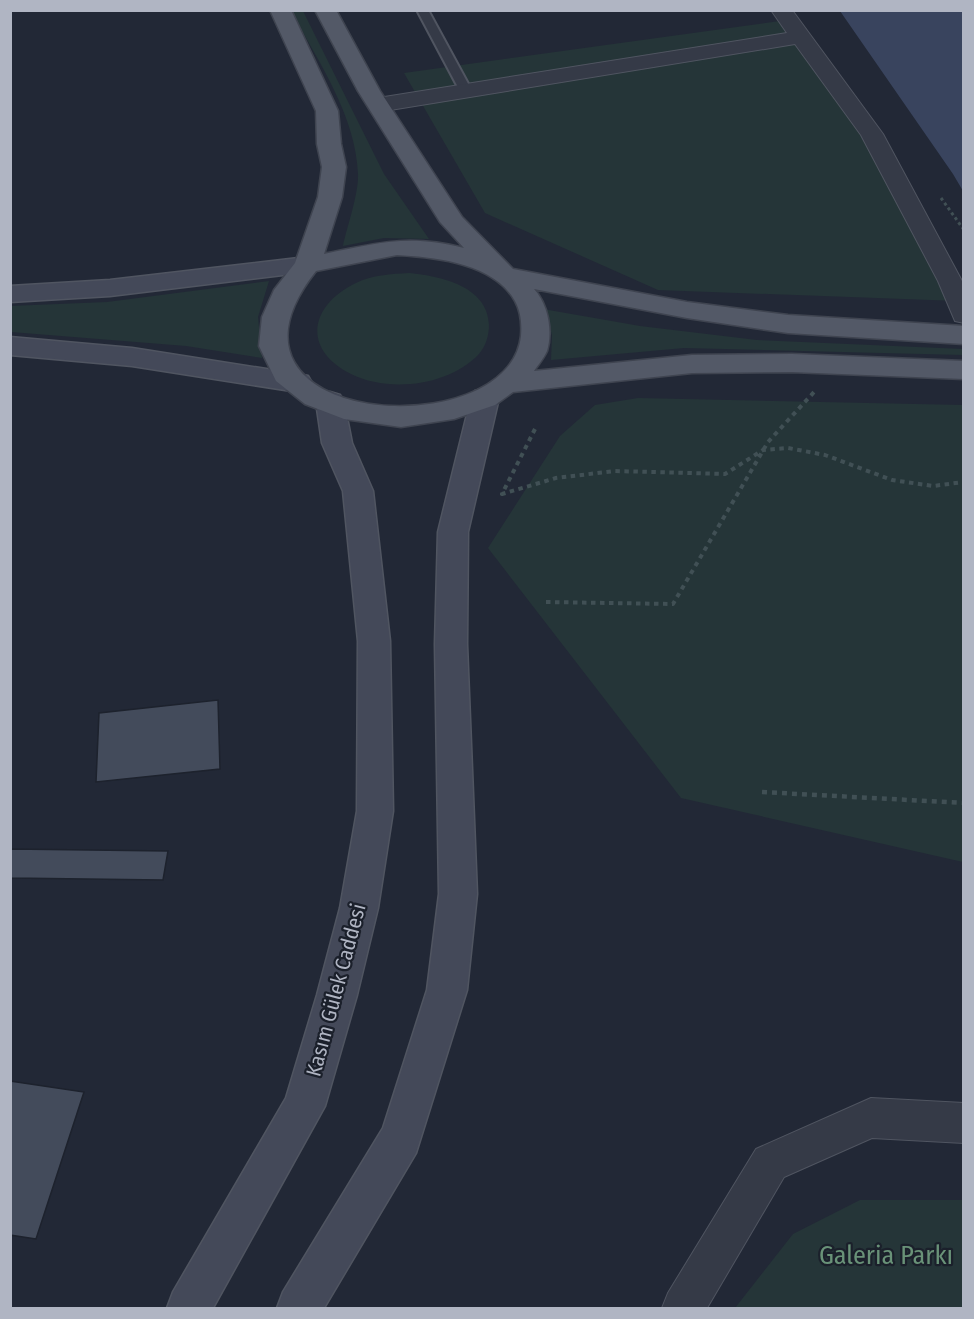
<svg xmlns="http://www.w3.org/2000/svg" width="974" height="1319" font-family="'Fira Sans Condensed',sans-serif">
  <rect width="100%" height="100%" fill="#222836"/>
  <!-- green -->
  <path fill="#253538" d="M 291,11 L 303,11 L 384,174 L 429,239 L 384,238 L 343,246 C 347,227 359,193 358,174 C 356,116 318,61 291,11 Z
    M 787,20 L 872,134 L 958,301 L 658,290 L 485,213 L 404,73 Z
    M 409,273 C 440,276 488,286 489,325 C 489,335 486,346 479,354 C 449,386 389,393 351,374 C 301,349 310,305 356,283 C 372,275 391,274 409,273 Z
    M 269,281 L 258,317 L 262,358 L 186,346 L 11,332 L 10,306 L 107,302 Z
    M 543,309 L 640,326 L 757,340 L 963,349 L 963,355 L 684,348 L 551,360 L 552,335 Z
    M 638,398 L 963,405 L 963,862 L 681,798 L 488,548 L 560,436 L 595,405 Z
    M 860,1200 L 963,1200 L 963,1308 L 735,1308 L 793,1234 Z"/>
  <!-- water -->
  <path fill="#39445e" d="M 840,11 L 963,11 L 963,191 L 953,174 Z"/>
  <!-- building -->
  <path fill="#434b5b" stroke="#1d222d" stroke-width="1.5" d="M 218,700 L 220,769 L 96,782 L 99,713 Z
    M 10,849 L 168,851 L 163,880 L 10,878 Z
    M 10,1081 L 84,1092 L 36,1239 L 10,1235 Z"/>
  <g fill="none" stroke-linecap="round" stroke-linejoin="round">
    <!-- service casing -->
    <g stroke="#505561" stroke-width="4">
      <path id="service" d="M 417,10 L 428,10 L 472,91 L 470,93 L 462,93 L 460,91 Z"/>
    </g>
    <!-- minor casing -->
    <g stroke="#505561" stroke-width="2">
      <path id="minor" d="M 771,10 L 792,10 L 883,134 L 962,281 L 964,323 L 955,321 L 938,281 L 861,135 L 795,44 L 378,112 L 370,110 L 367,105 L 370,100 L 378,98 L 787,33 Z
        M 871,1098 L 964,1103 L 964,1143 L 872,1138 L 784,1177 L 707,1308 L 662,1308 L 668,1293 L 756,1149 Z"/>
    </g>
    <!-- secondary casing -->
    <g stroke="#505561" stroke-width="3">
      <path id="secondary" d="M 307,257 L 316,259 L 320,265 L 316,271 L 110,296 L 10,302 L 10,286 L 110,280 Z
        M 10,337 L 132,348 L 298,374 L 308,376 L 312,383 L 308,390 L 298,392 L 132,366 L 10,355 Z
        M 485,388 L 495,391 L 499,398 L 468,532 L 467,644 L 477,894 L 467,990 L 416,1153 L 324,1308 L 277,1308 L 283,1292 L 383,1128 L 427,990 L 439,894 L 435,644 L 438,532 L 471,398 L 475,391 Z
        M 330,392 L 340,395 L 344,402 L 352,443 L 373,491 L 390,641 L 393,811 L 378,908 L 357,995 L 325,1106 L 213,1308 L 167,1308 L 173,1292 L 286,1098 L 317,995 L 340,908 L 357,811 L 358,641 L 343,491 L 322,443 L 316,402 L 320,395 Z"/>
    </g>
    <!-- primary casing -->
    <g stroke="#3f4450" stroke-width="3">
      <path id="primary" d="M 270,10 L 291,10 L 338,111 L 341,144 L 346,167 L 342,197 L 324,254 C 378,243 409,234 464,248 L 440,222 L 358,91 L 315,10 L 336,10 L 380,91 L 462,217 L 513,269 L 687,302 L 788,315 L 964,326 L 964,344 L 788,333 L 687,318 L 534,289 C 548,304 553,331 547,351 C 544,358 538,365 534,371 L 692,355 L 792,354 L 964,361 L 964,379 L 792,372 L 692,373 L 513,392 L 495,405 L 454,419 L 401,427 L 344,419 L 305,404 L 276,381 L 259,346 L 262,317 L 274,290 L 295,263 L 318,197 L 322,167 L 317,144 L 316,111 ZM 397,255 C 435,257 494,263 515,301 C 521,312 522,324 521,336 C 509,447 193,427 316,271 Z"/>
    </g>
    <!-- path-far2 -->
    <path stroke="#415055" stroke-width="3" stroke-dasharray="3 3" stroke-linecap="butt" d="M 941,198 L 964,230"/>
    <!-- path-far1 -->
    <path stroke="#415055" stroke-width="4" stroke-dasharray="4.5 4.5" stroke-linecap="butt" d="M 535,429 L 502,494 L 556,478 L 615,471 L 725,474 L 763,450 L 788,448 L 825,455 L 892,480 L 933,486 L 964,482
      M 546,602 L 673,604 L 768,442 L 815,391"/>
    <!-- path -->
    <path stroke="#415055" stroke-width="4.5" stroke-dasharray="5 5" stroke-linecap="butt" d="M 762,792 L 964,803"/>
    <!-- service -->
    <use href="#service" fill="#353a47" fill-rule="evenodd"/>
    <!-- minor -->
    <use href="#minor" fill="#353a47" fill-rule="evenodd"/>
    <!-- secondary -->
    <use href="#secondary" fill="#444959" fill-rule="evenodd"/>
    <!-- primary -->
    <use href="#primary" fill="#535967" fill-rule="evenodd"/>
  </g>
  <g text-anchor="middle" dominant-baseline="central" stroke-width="4.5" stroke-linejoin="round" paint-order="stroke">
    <!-- street labels -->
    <g font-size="21" fill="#b0b5c3" stroke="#1b202b">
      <text transform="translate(336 990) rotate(-75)">Kasım Gülek Caddesi</text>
    </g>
    <!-- near-park labels -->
    <g font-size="26" fill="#699278" stroke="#1b202b">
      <text x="886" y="1255">Galeria Parkı</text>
    </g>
  </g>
  <!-- border -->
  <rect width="974" height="1319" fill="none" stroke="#b0b5c3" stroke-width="24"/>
</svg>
